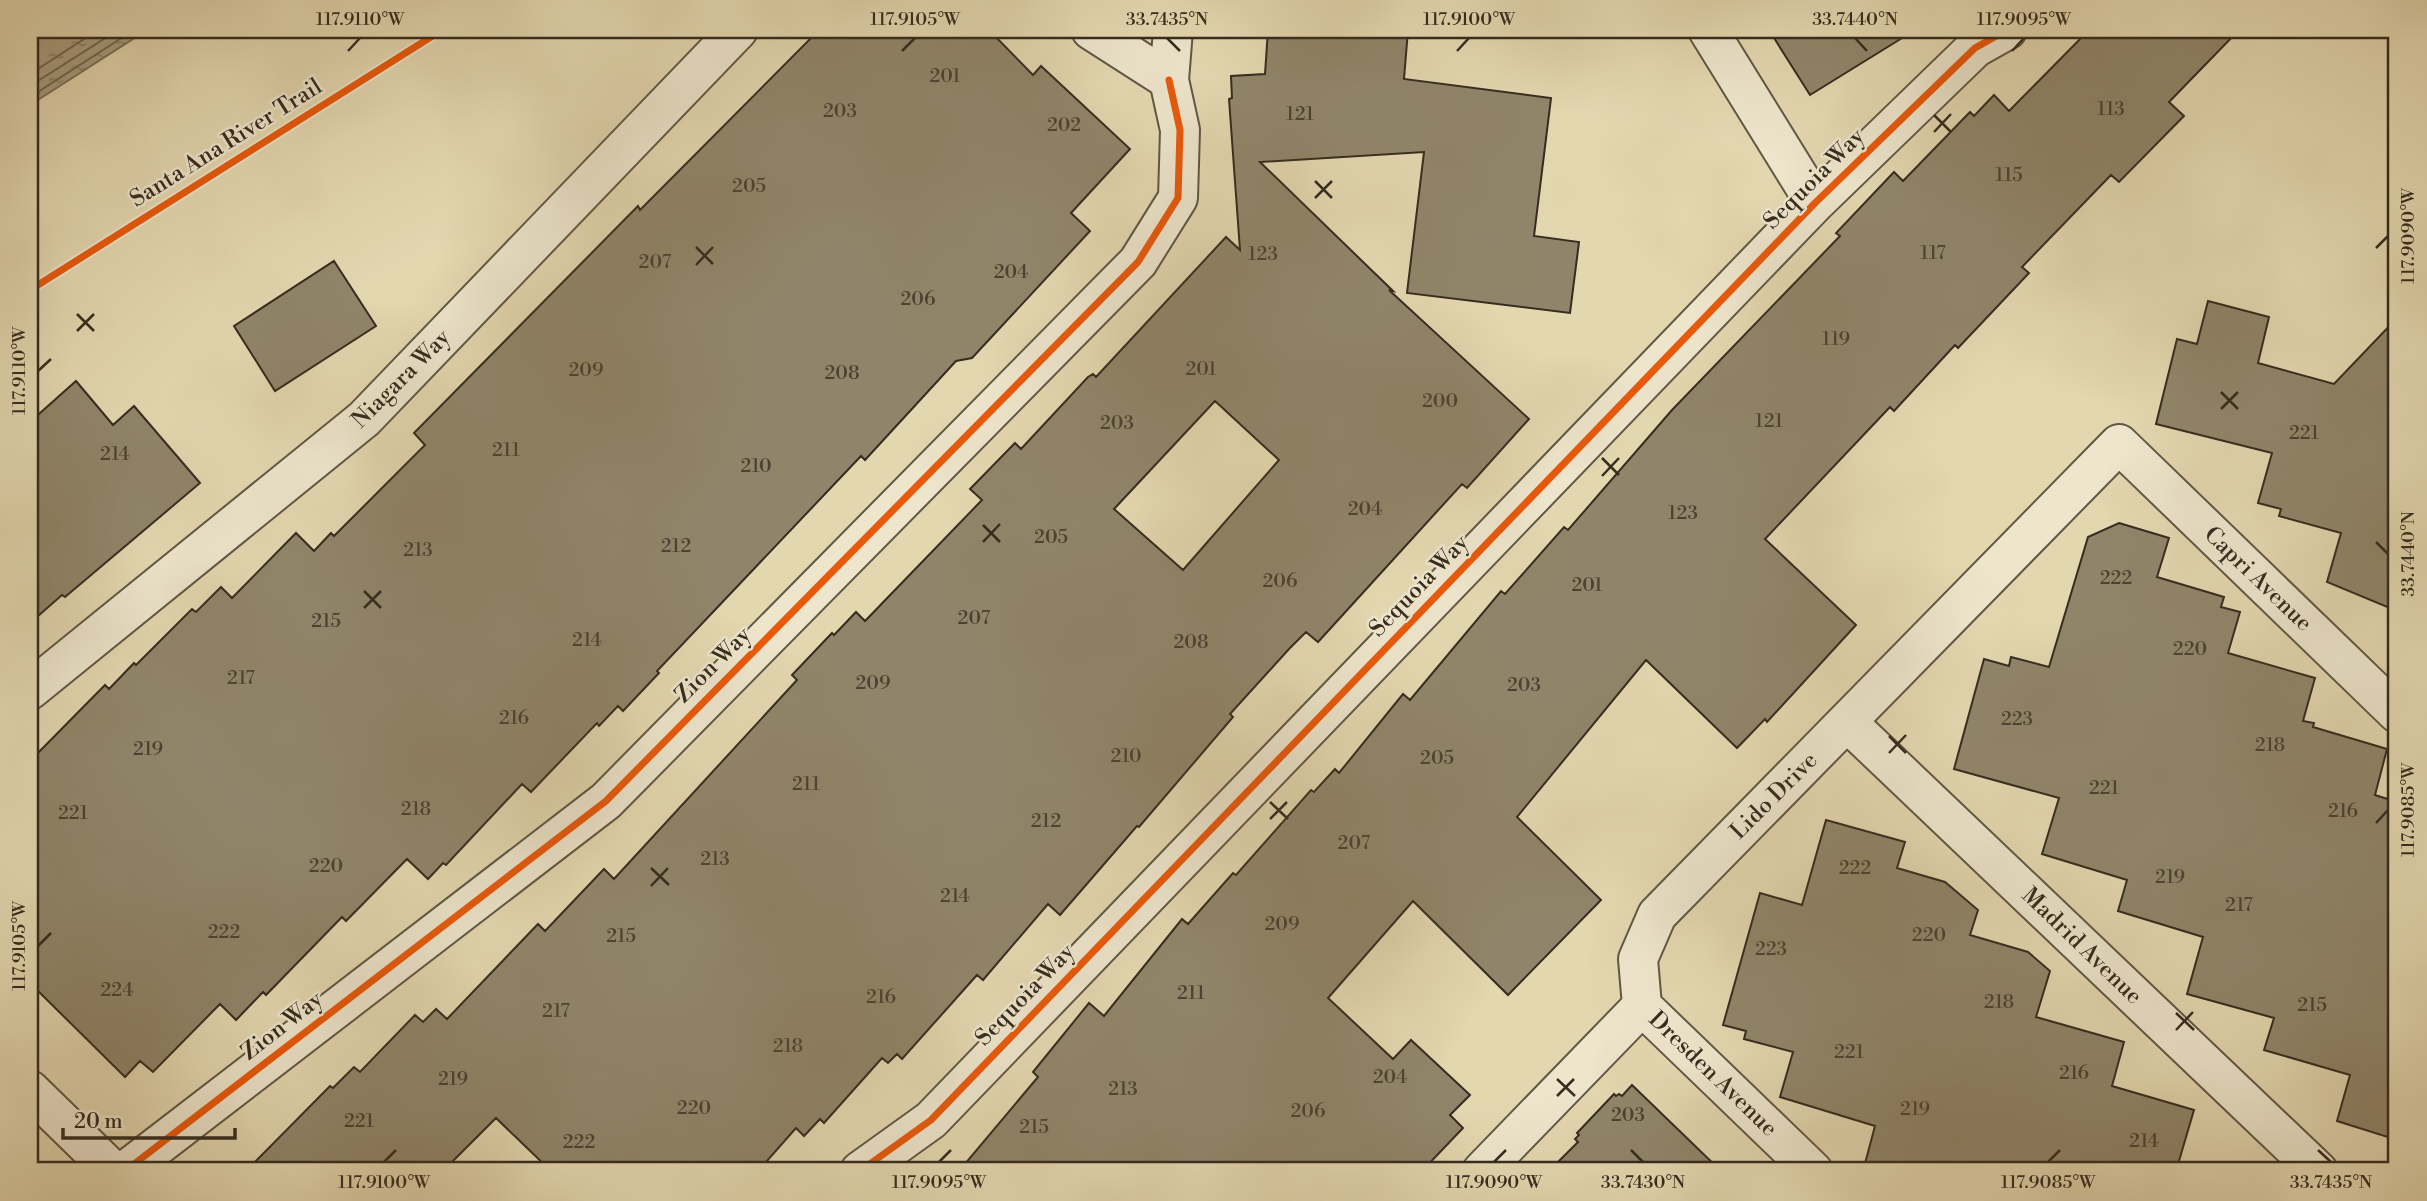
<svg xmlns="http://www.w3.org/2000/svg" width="2427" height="1201" font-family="'Libre Bodoni',serif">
  <defs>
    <pattern id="water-ripples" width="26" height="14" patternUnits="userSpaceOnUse" patternTransform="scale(1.75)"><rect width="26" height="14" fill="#a89d7f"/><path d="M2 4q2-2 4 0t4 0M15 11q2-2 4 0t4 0" fill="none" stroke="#8a8067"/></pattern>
  </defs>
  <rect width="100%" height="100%" fill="#e3d7b0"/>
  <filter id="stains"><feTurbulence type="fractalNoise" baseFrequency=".00286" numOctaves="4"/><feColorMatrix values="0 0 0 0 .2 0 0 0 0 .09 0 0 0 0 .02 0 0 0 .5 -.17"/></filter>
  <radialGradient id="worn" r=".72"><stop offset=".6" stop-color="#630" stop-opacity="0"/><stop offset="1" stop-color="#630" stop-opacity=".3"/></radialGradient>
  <!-- water -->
  <path fill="url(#water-ripples)" stroke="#7a7059" stroke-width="2" d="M 30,30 L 147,30 L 30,105 Z"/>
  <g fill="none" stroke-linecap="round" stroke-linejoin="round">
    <!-- shore -->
    <path stroke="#6f644f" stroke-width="2" d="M 30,74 L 98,30
      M 30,86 L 118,30
      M 30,97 L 134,30"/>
  </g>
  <!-- building -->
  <path fill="#90856a" stroke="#362c1f" stroke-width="2" fill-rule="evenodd" d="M 819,30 L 989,30 L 1033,75 L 1041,66 L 1130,149 L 1071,213 L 1090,231 L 972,358 L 956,361 L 865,460 L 861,456 L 657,671 L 659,673 L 623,711 L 618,706 L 599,726 L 597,723 L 531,792 L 522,784 L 446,865 L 443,863 L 428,879 L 407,859 L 346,921 L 342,917 L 266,995 L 263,992 L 236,1020 L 220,1004 L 153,1072 L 140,1061 L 125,1077 L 30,983 L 30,761 L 105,685 L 109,689 L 134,663 L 136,665 L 192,609 L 196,612 L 221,587 L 232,598 L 296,533 L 314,551 L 331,533 L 334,536 L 425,445 L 414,433 L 638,206 L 640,210 Z
    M 1268,30 L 1408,30 L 1404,79 L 1551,98 L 1534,236 L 1579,242 L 1570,313 L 1407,293 L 1424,152 L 1260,162 L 1393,291 L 1389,290 L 1529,419 L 1467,488 L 1462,484 L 1318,642 L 1306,632 L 1289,649 L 1230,714 L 1233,717 L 1139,827 L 1137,826 L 1060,915 L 1048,904 L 983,980 L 977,975 L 902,1059 L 897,1054 L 888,1063 L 882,1058 L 824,1123 L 820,1119 L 804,1136 L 796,1128 L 758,1171 L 551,1171 L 496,1118 L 443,1171 L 246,1171 L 330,1086 L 333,1088 L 354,1067 L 360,1072 L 415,1015 L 423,1022 L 436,1009 L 447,1019 L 538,924 L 545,931 L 604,869 L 614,879 L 797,680 L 792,675 L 832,633 L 834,635 L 856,612 L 865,621 L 982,500 L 970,489 L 1015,443 L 1021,449 L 1088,377 L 1093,374 L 1096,377 L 1226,237 L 1240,250 L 1229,99 L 1232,98 L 1231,76 L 1265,74 ZM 1215,401 L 1279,460 L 1183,570 L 1114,509 Z
    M 1769,30 L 1915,30 L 1810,95 Z
    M 2089,30 L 2239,30 L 2169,102 L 2184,116 L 2119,182 L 2111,175 L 2022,267 L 2029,273 L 1958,348 L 1955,345 L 1894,411 L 1890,407 L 1765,539 L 1856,625 L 1767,722 L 1765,719 L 1737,748 L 1646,660 L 1517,817 L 1601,900 L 1508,995 L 1413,901 L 1328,998 L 1393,1059 L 1411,1040 L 1470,1095 L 1450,1115 L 1463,1128 L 1422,1171 L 959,1171 L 1038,1077 L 1033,1072 L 1089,1003 L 1104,1016 L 1182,919 L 1188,924 L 1233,873 L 1236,875 L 1311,790 L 1314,792 L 1335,769 L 1339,773 L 1403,694 L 1410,700 L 1501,591 L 1505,594 L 1564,527 L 1568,530 L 1672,410 L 1840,236 L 1836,233 L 1894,172 L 1903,181 L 1970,112 L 1974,116 L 1994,95 L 2009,111 Z
    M 334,261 L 376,326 L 275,391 L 234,326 Z
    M 2208,301 L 2269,317 L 2258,363 L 2334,384 L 2397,318 L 2397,611 L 2327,582 L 2341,533 L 2279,516 L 2281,509 L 2258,503 L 2272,453 L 2156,424 L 2177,339 L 2197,344 Z
    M 76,381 L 113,425 L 134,406 L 200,483 L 65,597 L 62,595 L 30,623 L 30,422 Z
    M 2119,523 L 2169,538 L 2157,577 L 2224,597 L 2221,607 L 2240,612 L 2228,653 L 2315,678 L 2303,721 L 2314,723 L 2313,727 L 2387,749 L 2375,795 L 2397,802 L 2397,1140 L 2337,1121 L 2350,1075 L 2264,1050 L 2274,1018 L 2187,994 L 2203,937 L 2118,911 L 2127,880 L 2042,854 L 2059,798 L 1954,769 L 1984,659 L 2009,666 L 2011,657 L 2049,667 L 2088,537 Z
    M 1826,820 L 1905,842 L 1897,868 L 1945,882 L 1978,910 L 1970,935 L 2028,952 L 2050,971 L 2036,1017 L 2124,1042 L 2112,1086 L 2194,1110 L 2176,1171 L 1863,1171 L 1875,1126 L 1780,1097 L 1793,1052 L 1744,1039 L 1746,1031 L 1723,1025 L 1760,893 L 1802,905 Z
    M 1632,1085 L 1721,1171 L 1549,1171 L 1578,1142 L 1575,1139 L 1579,1135 L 1577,1133 L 1614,1094 L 1616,1096 L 1619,1094 L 1622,1096 Z"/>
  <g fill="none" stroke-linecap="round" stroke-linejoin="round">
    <!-- street casing -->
    <g stroke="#615743" stroke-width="42">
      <path id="street" d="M 1091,30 L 1169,80 L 1173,30
        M 1708,30 L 1815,203
        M 30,690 L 364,419 L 738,30
        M 1847,722 L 2318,1171
        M 1642,1006 L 1813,1171
        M 30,1090 L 113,1171
        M 125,1171 L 606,801 L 1138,262 L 1178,198 L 1180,130 L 1169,80
        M 860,1171 L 931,1120 L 1815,203 L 1975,48 L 2007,30
        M 1482,1171 L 1642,1006 L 1638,959 L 1657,915 L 2119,444 L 2397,713"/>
    </g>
    <!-- street -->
    <use href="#street" stroke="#ede5cc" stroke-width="38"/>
    <!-- cycleway casing -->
    <g stroke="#ede5cc" stroke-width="11">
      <path id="cycleway" d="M 30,290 L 442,30
        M 125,1171 L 606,801 L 1138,262 L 1178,198 L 1180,130 L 1169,80
        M 860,1171 L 931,1120 L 1815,203 L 1975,48 L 2007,30"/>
    </g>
    <!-- cycleway -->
    <use href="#cycleway" stroke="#e8590c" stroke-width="7"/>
  </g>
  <!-- ticks -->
  <path fill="none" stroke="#362c1f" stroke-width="2.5" d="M 1167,38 L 1180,51M 1855,38 L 1867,51M 348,51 L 360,38M 902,51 L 915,38M 1457,51 L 1469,38M 2012,51 L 2024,38M 1934,115 L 1951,132M 1934,132 L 1951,114M 1315,181 L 1332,198M 1315,198 L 1332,181M 696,247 L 713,264M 2376,248 L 2388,236M 696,265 L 713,247M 77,314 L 94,331M 77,331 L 94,314M 38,371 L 51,359M 2221,392 L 2238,409M 2221,409 L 2238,392M 1602,458 L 1619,475M 1602,476 L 1619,458M 983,525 L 1000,542M 983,542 L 1000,524M 2376,542 L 2388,554M 364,591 L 381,608M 364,608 L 381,591M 1889,736 L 1906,753M 1889,753 L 1906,735M 1270,802 L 1288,819M 1270,819 L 1287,802M 2376,823 L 2388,810M 651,868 L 669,885M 651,886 L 668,868M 38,946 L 51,933M 2176,1013 L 2194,1030M 2176,1030 L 2193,1012M 1557,1079 L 1575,1096M 1557,1096 L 1574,1079M 1631,1150 L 1643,1162M 2318,1150 L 2331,1162M 384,1162 L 396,1150M 939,1162 L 951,1150M 1494,1162 L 1506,1150M 2048,1162 L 2060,1150"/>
  <g text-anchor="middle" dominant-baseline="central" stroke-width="5" stroke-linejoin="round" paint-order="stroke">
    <!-- number labels -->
    <g font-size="19" fill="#4c4232">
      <text x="945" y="76">201</text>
      <text x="2111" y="109">113</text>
      <text x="840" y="111">203</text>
      <text x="1300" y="114">121</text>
      <text x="1064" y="125">202</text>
      <text x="2009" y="175">115</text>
      <text x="749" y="186">205</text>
      <text x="1933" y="253">117</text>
      <text x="1263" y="254">123</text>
      <text x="655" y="262">207</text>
      <text x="1011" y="272">204</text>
      <text x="918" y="299">206</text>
      <text x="1836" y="339">119</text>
      <text x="1201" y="369">201</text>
      <text x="586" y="370">209</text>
      <text x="842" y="373">208</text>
      <text x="1440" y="401">200</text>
      <text x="1769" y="421">121</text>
      <text x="1117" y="423">203</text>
      <text x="2304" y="433">221</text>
      <text x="506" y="450">211</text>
      <text x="115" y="454">214</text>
      <text x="756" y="466">210</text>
      <text x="1365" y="509">204</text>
      <text x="1683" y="513">123</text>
      <text x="1051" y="537">205</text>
      <text x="676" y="546">212</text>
      <text x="418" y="550">213</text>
      <text x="2116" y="578">222</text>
      <text x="1280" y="581">206</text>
      <text x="1587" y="585">201</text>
      <text x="974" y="618">207</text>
      <text x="326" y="621">215</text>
      <text x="587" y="640">214</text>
      <text x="1191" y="642">208</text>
      <text x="2190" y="649">220</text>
      <text x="241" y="678">217</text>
      <text x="873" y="683">209</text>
      <text x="1524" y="685">203</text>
      <text x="514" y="718">216</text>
      <text x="2017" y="719">223</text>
      <text x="2270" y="745">218</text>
      <text x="148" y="749">219</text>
      <text x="1126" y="756">210</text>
      <text x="1437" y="758">205</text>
      <text x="806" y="784">211</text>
      <text x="2104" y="788">221</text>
      <text x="416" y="809">218</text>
      <text x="2343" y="811">216</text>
      <text x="73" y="813">221</text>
      <text x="1046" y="821">212</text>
      <text x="1354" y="843">207</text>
      <text x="715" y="859">213</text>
      <text x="326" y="866">220</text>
      <text x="1855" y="868">222</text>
      <text x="2170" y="877">219</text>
      <text x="955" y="896">214</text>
      <text x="2239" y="905">217</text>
      <text x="1282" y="924">209</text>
      <text x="224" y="932">222</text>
      <text x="1929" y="935">220</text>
      <text x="621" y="936">215</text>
      <text x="1771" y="949">223</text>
      <text x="117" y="990">224</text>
      <text x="1191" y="993">211</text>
      <text x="881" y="997">216</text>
      <text x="1999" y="1002">218</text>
      <text x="2312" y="1005">215</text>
      <text x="556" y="1011">217</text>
      <text x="788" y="1046">218</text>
      <text x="1849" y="1052">221</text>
      <text x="2074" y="1073">216</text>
      <text x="1390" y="1077">204</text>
      <text x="453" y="1079">219</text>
      <text x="1123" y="1089">213</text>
      <text x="694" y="1108">220</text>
      <text x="1915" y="1109">219</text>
      <text x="1308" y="1111">206</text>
      <text x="1628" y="1115">203</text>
      <text x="359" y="1121">221</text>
      <text x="1034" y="1127">215</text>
      <text x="2144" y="1141">214</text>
      <text x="579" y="1142">222</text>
    </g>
    <!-- street labels -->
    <g font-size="23" fill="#362c1f" stroke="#ede5cc">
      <text transform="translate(226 143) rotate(-32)">Santa Ana River Trail</text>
      <text transform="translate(1814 179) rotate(-45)">Sequoia Way</text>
      <text transform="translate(401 379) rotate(-45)">Niagara Way</text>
      <text transform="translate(2258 579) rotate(44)">Capri Avenue</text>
      <text transform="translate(1419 586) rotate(-46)">Sequoia Way</text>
      <text transform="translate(713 665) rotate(-45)">Zion Way</text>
      <text transform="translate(1774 796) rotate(-45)">Lido Drive</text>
      <text transform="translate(2082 946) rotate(44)">Madrid Avenue</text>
      <text transform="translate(1025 995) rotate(-46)">Sequoia Way</text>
      <text transform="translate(282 1026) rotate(-38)">Zion Way</text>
      <text transform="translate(1713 1074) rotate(44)">Dresden Avenue</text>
    </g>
  </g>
  <!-- margin -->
  <rect width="2427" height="1201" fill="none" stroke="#e3d7b0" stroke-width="77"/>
  <!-- scale -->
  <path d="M63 1128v10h172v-10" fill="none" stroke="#362c1f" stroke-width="3.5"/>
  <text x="74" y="1128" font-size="21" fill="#362c1f" stroke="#ede5cc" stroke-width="5" paint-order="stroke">20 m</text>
  <rect x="38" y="38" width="2350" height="1124" fill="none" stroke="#362c1f" stroke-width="2.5"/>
  <g font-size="18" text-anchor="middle" fill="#362c1f">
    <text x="360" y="25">117.9110°W</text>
    <text x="915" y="25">117.9105°W</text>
    <text x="1167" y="25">33.7435°N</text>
    <text x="1469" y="25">117.9100°W</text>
    <text x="1855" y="25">33.7440°N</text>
    <text x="2024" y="25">117.9095°W</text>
    <text transform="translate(2408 236) rotate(-90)" y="6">117.9090°W</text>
    <text transform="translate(19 371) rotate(-90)" y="6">117.9110°W</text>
    <text transform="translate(2408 554) rotate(-90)" y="6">33.7440°N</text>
    <text transform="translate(2408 810) rotate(-90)" y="6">117.9085°W</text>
    <text transform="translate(19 946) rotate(-90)" y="6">117.9105°W</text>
    <text x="384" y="1188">117.9100°W</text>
    <text x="939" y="1188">117.9095°W</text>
    <text x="1494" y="1188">117.9090°W</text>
    <text x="1643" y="1188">33.7430°N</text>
    <text x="2048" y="1188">117.9085°W</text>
    <text x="2331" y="1188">33.7435°N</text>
  </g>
  <rect width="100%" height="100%" filter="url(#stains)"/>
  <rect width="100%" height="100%" fill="url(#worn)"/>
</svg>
